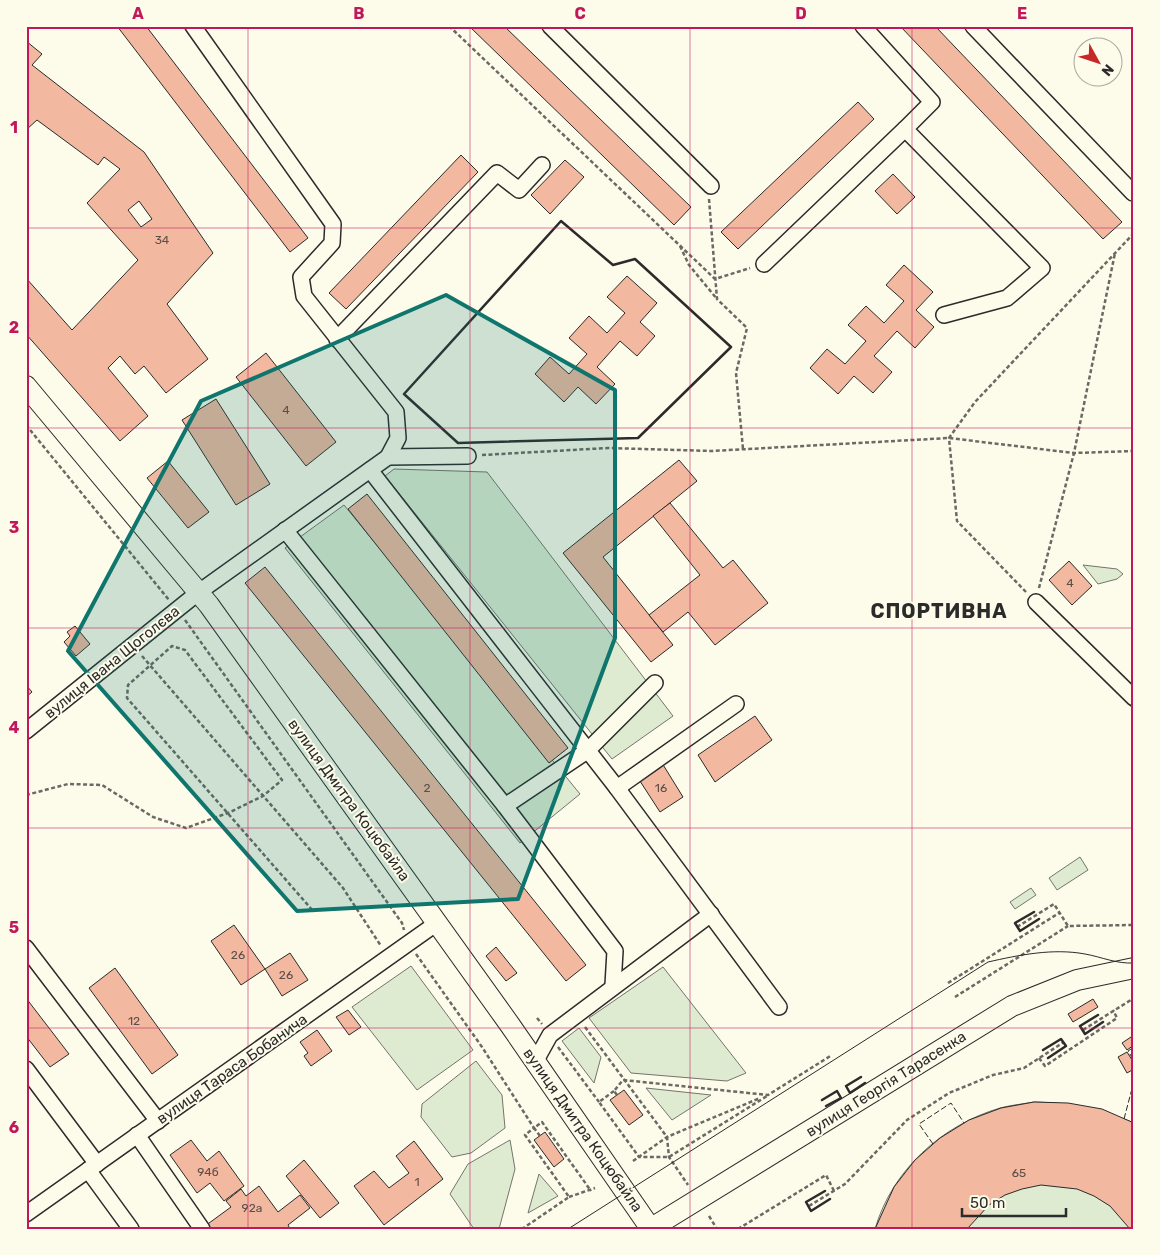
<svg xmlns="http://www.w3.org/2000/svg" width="1160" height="1255" font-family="Rubik,sans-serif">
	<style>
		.green { fill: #deebd1; stroke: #74746e }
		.building { fill: #f2b8a0; stroke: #2b2b2b; fill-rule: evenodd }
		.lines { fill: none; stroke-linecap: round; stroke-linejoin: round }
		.minor-casing { stroke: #2b2b2b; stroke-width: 18 }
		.major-casing { stroke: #2b2b2b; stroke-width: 22 }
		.path { stroke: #6a6964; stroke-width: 2.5; stroke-dasharray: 4 2.5; stroke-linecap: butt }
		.minor { stroke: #fdfbea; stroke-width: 15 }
		.major { stroke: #fdfbea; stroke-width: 20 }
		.tram { stroke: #2b2b2b; stroke-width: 1 }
		.fence { stroke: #2b2b2b; stroke-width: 1; stroke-dasharray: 6 2.5; stroke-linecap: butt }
		.wall { stroke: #2b2b2b; stroke-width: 2.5 }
		.marked { fill: #0f766e; fill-opacity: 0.2; stroke: #0f766e; stroke-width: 4; stroke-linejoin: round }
		.grid { fill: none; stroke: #c2185b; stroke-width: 1; stroke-opacity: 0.55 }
		.labels { text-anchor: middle; stroke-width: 4; stroke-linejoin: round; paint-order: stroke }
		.number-label { font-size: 12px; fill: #5d4e48 }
		.street-label { font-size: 15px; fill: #2b2b2b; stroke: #fdfbea }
		.district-label { font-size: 20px; font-weight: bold; letter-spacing: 1px; fill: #2b2b2b; stroke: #fdfbea }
		.neatline { fill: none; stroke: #c2185b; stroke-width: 2 }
		.grid-label { font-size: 16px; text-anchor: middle; font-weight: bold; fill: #c2185b }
	</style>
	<rect width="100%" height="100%" fill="#fdfbea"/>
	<g class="green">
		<polygon points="394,469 487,472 673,716 612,759 385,476"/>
		<polygon points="344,505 580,794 520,843 285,548"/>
		<polygon points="1083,565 1117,569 1123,574 1117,579 1098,584"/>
		<polygon points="1080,857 1088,870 1057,890 1049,878"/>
		<polygon points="1031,888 1036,895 1015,909 1010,902"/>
		<polygon points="411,966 473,1050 417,1090 352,1007"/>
		<polygon points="663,967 746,1073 727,1081 631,1073 589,1018"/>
		<polygon points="579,1028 601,1057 594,1083 562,1041"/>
		<polygon points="476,1061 502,1095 505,1128 471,1153 452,1157 421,1117 422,1104"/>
		<polygon points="646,1088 711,1095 672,1120"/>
		<path d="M1034,1102C1073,1103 1098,1108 1134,1123V1229H875C892,1170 942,1125 1000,1108C1011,1105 1023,1104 1034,1102Z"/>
		<polygon points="510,1140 515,1169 499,1229 474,1229 450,1194 468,1164"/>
		<polygon points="539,1174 558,1196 528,1213"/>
	</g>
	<g class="building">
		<polygon points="117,26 146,26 308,238 290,252"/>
		<polygon points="469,26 504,26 691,207 674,225"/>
		<polygon points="900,26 935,26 1122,222 1103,239"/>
		<path d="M26,41L42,54L32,65L144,152L213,253L167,304L208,359L166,393L144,366L135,374L120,356L108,368L148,416L120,441L26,334V278L72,330L138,260L87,203L120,169L104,157L98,165L37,120L26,130ZM139,201L152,219L141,227L128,210Z"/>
		<polygon points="858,102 874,119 738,249 721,232"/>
		<polygon points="461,155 478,172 346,309 329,293"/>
		<polygon points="565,160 584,177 550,214 531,195"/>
		<polygon points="893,174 915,197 897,214 875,191"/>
		<polygon points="904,265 933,292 916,310 934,327 915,348 897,331 874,356 892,372 873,393 854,376 838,394 810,368 827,349 845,364 866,341 848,325 866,306 884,323 904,301 886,285"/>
		<polygon points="627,276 657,303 640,322 655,336 637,356 620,341 597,367 615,384 596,404 578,387 564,402 535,374 550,357 569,374 587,354 569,338 589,316 607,333 625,313 607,297"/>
		<polygon points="266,353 336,442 306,466 236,377"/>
		<polygon points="216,399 270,484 236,505 182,420"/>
		<polygon points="679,460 697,481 603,557 673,645 651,662 563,553"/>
		<polygon points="168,461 209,512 188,528 147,478"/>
		<polygon points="367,494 568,748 549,763 348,509"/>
		<polygon points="670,503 723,568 733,560 768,603 715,645 688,612 663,632 649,615 700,575 653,516"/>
		<polygon points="1069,561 1092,586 1072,605 1049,580"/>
		<polygon points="265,567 586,965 566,981 245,583"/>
		<polygon points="75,626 90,644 76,656 64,642 70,636 67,632"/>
		<polygon points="26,685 32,692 26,697"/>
		<polygon points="755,716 772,740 715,782 698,755"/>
		<polygon points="662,763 683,797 660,812 638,778"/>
		<polygon points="234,925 265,969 241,985 211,941"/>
		<polygon points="496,947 517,973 506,981 486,956"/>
		<polygon points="290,953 308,980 282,996 265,969"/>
		<polygon points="115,968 178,1055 152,1074 89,988"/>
		<polygon points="26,998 69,1054 50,1067 26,1036"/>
		<polygon points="1093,999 1098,1007 1073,1022 1068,1014"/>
		<polygon points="348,1010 361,1027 349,1035 336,1017"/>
		<polygon points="317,1030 332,1051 311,1066 304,1056 308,1053 300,1042"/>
		<polygon points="1131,1037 1134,1045 1127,1050 1122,1043"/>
		<polygon points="1127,1052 1134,1063 1134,1069 1127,1073 1118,1057"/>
		<polygon points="624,1090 643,1115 629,1125 610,1100"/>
		<polygon points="1034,1102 1068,1103 1102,1109 1134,1123 1134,1229 1130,1229 1110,1206 1094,1196 1077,1189 1041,1185 1022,1189 1005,1195 989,1205 967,1229 875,1229 894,1187 915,1160 940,1138 969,1120 1001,1108"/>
		<polygon points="545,1132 564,1159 554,1167 534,1140"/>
		<polygon points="191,1140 207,1161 219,1151 244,1186 224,1201 210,1183 197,1193 170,1155"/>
		<polygon points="414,1141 443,1179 384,1225 354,1186 374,1171 389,1188 409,1173 396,1156"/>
		<polygon points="304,1160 339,1203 320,1218 286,1176"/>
		<polygon points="259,1186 278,1212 300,1195 310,1208 288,1225 290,1229 207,1229 205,1226 231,1207 226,1201 241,1189 246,1196"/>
	</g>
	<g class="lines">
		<defs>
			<g id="minor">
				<polyline points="550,26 711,186"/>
				<polyline points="863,26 932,102 905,129 1042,268 1007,298 944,315"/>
				<polyline points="973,26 1133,193"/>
				<polyline points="764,264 905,129"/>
				<polyline points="337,339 497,173 519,190 542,165"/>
				<polyline points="388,457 468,456"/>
				<polyline points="370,470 617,788 736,704"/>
				<polyline points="285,530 505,806 615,951 613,985"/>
				<polyline points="1036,602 1134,698"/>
				<polyline points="26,731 199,592 388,457 398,438 396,412 304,296 301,277 332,243 333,224 193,26"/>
				<polyline points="617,788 779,1007"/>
				<polyline points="505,806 587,751 655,683"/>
				<polyline points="26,948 158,1121"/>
				<polyline points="535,1062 550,1035 711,914"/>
				<polyline points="26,1069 97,1164"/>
				<polyline points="137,1135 202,1229"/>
				<polyline points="88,1170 131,1229"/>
				<polyline points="26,1214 437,923"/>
			</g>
			<g id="major">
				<polyline points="26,386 209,605 510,1025 651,1229"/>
				<polyline points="650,1229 1012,1006 1077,980 1134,968"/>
			</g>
		</defs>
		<use href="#minor" class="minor-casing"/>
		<use href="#major" class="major-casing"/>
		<g class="path">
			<polyline points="449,26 715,279 750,268"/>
			<polyline points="709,199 717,299 747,328 736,373 743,449"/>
			<polyline points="680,246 689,265 717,299"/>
			<polyline points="26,425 169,600"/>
			<polyline points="482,455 608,448 712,451 949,438 1074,453 1134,451"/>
			<polyline points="1039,588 1074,453 1115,253"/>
			<polyline points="1026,592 957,521 949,438 975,402 1134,233"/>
			<polyline points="185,620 402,923 404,930"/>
			<polyline points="142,656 343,888 381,946"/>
			<polyline points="26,795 68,784 102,785 153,817 186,828 228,813 263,796 282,780 185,650 172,646 128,685 127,698 314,912"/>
			<polyline points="1017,927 1054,904 1068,926 1134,925"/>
			<polyline points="416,954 482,1047 534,1128 525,1135 569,1197 522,1229"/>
			<polyline points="948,983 1059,913"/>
			<polyline points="955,997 1068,926"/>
			<polyline points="537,1018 542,1024"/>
			<polyline points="585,1027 667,1137 669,1157 688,1185"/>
			<polyline points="1083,1030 1134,998"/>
			<polyline points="558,1047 599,1102"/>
			<polyline points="1039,1058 1045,1066 1117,1018 1113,1010"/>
			<polyline points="614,1091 599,1102 639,1157 669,1157 767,1096"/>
			<polyline points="617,1095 614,1091 623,1080 768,1095 832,1055"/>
			<polyline points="540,1136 534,1128 542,1122 591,1191"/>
			<polyline points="633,1161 667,1137 760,1098"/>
			<polyline points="569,1197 595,1188"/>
			<polyline points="809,1206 845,1184 907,1120 949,1093 993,1075 1024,1068 1064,1042"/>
			<polyline points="709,1216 717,1229"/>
			<polyline points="738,1229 826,1175 834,1191"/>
		</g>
		<use href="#minor" class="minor"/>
		<use href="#major" class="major"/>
		<path class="tram" d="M568,1229L988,962C1019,955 1053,948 1085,954C1102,957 1116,964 1134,963"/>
		<g class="fence">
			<polyline points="1133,1059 1128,1051 1134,1047"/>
			<polyline points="1124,1119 1134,1081"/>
			<polyline points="933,1144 919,1124 951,1103 964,1123"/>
		</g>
		<g class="wall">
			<polygon points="561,221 613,265 635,259 731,347 638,438 458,443 404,394"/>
			<polyline points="1034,912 1015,923 1020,931 1039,919"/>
			<polyline points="1098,1015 1080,1026 1085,1034 1103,1022"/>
			<polyline points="1043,1050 1061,1039 1066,1046 1048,1058"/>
			<polyline points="861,1077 846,1086 850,1093 865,1083"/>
			<polyline points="822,1100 837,1091 841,1098 826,1106"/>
			<polyline points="825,1191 806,1202 811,1211 830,1199"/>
		</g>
	</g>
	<path class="marked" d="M446,295L615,390V638L518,899L297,911L68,651L201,401Z"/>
	<path class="grid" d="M248,26V1229M470,26V1229M690,26V1229M912,26V1229M26,228H1134M26,428H1134M26,628H1134M26,828H1134M26,1028H1134"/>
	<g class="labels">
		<g class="number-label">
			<text x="162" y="244">34</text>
			<text x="286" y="414">4</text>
			<text x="1070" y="587">4</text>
			<text x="427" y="792">2</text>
			<text x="661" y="792">16</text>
			<text x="238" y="959">26</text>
			<text x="286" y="979">26</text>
			<text x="134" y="1025">12</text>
			<text x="208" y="1176">94б</text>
			<text x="1019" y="1177">65</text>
			<text x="417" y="1186">1</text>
			<text x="252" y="1212">92а</text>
		</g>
		<g class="street-label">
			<text transform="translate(112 662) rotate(-39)" y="5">вулиця Івана Щоголєва</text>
			<text transform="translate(349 800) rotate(54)" y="5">вулиця Дмитра Коцюбайла</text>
			<text transform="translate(232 1069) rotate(-35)" y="5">вулиця Тараса Бобанича</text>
			<text transform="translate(886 1084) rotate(-32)" y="5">вулиця Георгія Тарасенка</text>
			<text transform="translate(583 1130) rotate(55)" y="5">вулиця Дмитра Коцюбайла</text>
		</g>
		<g class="district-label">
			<text x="939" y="618">СПОРТИВНА</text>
		</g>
	</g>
	<rect width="1160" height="1255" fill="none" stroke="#fdfbea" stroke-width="55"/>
	<g transform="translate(1098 62) rotate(130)"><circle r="24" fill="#fdfbea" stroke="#a9a89e"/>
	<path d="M0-4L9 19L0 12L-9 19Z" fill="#c62828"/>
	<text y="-8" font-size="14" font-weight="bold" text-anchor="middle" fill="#2b2b2b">N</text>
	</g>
	<path d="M962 1208v8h104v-8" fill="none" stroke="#2b2b2b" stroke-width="2.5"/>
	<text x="970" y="1208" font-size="15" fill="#2b2b2b" stroke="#fdfbea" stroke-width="4" paint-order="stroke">50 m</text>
	<rect x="28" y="28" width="1104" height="1200" class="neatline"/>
	<g class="grid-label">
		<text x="138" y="19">A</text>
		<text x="359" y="19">B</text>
		<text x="580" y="19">C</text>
		<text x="801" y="19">D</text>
		<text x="1022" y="19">E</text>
		<text x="14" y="133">1</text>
		<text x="14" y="333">2</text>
		<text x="14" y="533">3</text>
		<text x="14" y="733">4</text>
		<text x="14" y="933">5</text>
		<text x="14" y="1133">6</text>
	</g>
</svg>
